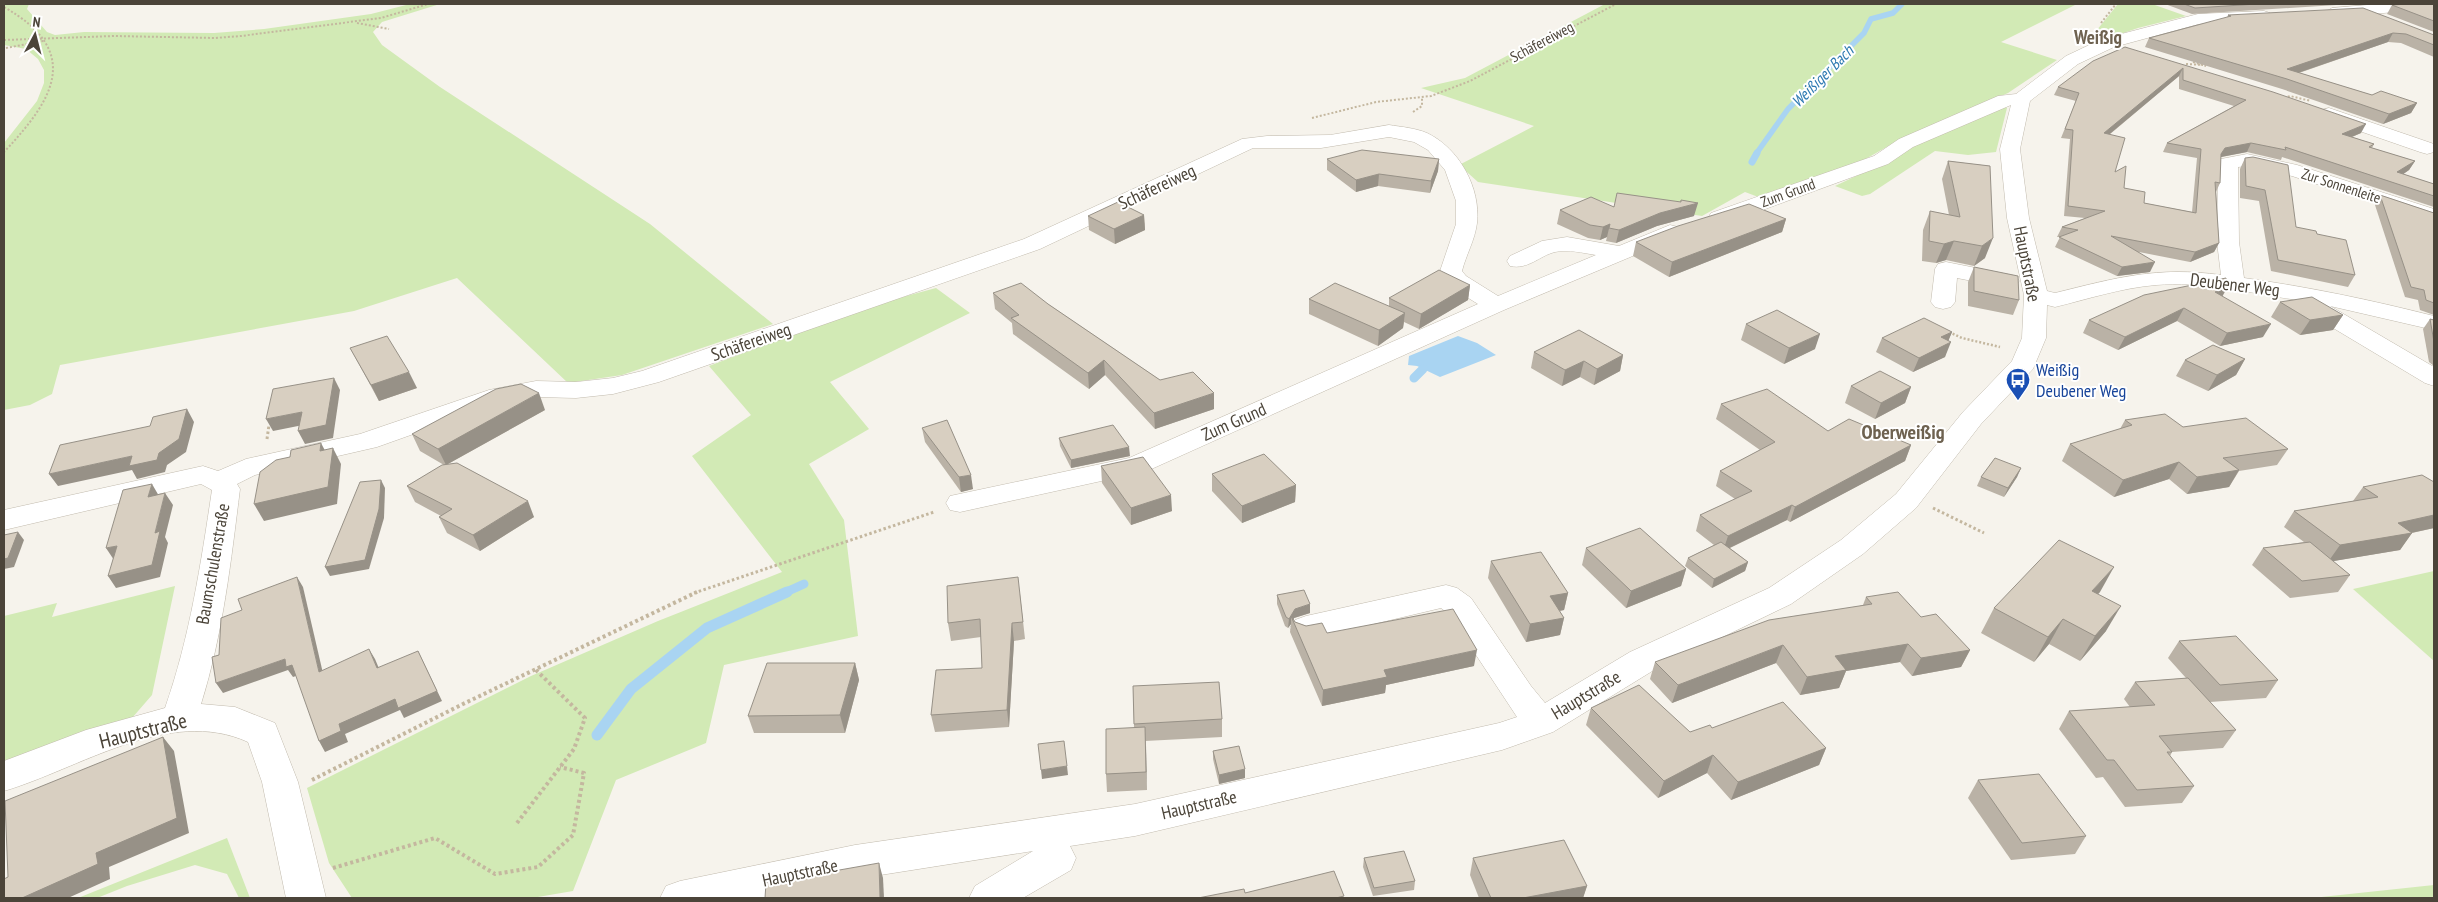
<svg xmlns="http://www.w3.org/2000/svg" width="2438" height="902" font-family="'PT Sans Narrow',sans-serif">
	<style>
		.green { fill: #d2eab5 }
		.water { fill: #a9d4f2 }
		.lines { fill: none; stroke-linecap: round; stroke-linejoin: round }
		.stream-far3 { stroke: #a9d4f2; stroke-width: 5.5 }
		.stream-far2 { stroke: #a9d4f2; stroke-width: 7 }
		.stream-far1 { stroke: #a9d4f2; stroke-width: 9 }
		.stream { stroke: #a9d4f2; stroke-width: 11 }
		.minor-casing { stroke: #c2bbae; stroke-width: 1 }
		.path-far3 { stroke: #c4b79f; stroke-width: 2; stroke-dasharray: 2 2; stroke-linecap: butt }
		.path-far2 { stroke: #c4b79f; stroke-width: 2.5; stroke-dasharray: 2 2; stroke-linecap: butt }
		.path-far1 { stroke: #c4b79f; stroke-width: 3; stroke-dasharray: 2.5 2.5; stroke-linecap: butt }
		.path { stroke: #c4b79f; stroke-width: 4; stroke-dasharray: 3 3; stroke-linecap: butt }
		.minor { fill: #fff; fill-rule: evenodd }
		.wall { fill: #bab2a6; fill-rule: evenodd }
		.shaded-wall { fill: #979187 }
		.building { fill: #d8cfc1; stroke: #979187; fill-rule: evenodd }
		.labels { text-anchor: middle; stroke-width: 4; stroke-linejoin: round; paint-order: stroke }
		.far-street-label { font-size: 15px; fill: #4b4439; stroke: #fff }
		.far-water-label { font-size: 16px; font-style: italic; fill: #2e7ab2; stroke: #fff }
		.street-label { font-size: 18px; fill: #4b4439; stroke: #fff }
		.transit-label { font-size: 18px; fill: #164399; stroke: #fff; text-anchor: start }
		.far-district-label { font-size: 19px; font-weight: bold; fill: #6e6250; stroke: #fff }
		.quarter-label { font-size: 20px; font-weight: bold; fill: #6e6250; stroke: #fff }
		.near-street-label { font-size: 21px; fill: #4b4439; stroke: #fff }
	</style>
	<rect width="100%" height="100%" fill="#f6f3ec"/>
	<g class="green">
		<polygon points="4,4 29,4 27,9 47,32 55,35 84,32 214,33 264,29 371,14 410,4 440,4 382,22 373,32 382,45 440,87 650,224 773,324 622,375 568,383 457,278 354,311 60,365 52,394 30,405 4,410 4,143 37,101 44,83 44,70 38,59 26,49 4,45"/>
		<polygon points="1605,4 2077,4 2001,42 2057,60 2008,93 1899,140 1862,161 1761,198 1745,192 1702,216 1478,182 1459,165 1534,126 1421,88 1465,78"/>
		<polygon points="2118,4 2152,4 2186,16 2138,28 2094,43 2088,41"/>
		<polygon points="2004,106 2007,108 1996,152 1968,155 1935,151 1870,194 1862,196 1835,186 1894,158 1914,144"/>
		<polygon points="936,288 970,313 830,382 869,429 809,464 844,520 858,636 724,665 706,743 616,780 573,891 532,898 352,898 329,863 307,788 531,676 658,621 782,572 692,456 751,415 709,366 858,309"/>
		<polygon points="2434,571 2434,661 2353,589"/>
		<polygon points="175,586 152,695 132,718 4,762 4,616 57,603 52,617"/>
		<polygon points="227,838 250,898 239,898 227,874 195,865 127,886 97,898 78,898"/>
		<polygon points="2434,885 2434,898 2312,898"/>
	</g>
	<polygon class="water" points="1458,336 1477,343 1496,355 1440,377 1417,366 1408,365 1409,356"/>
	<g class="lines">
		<polyline class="stream-far3" points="1756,154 1788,109 1864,33 1871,19 1893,13 1902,4"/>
		<polyline class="stream-far2" points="1752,162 1757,153"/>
		<g class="stream-far1">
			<polyline points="1414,378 1423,369"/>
			<polyline points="784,593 804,584"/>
		</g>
		<polyline class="stream" points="597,735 631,689 707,628 787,592"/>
		<defs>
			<g id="minor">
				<polygon points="2379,4 2433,4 2425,9 2332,18 2324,13 2332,8"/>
				<path d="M2264,11L2270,13L2272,16L2270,19L2199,24L2114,47L2078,64L2030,101L2020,149L2029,218L2047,291L2055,293C2115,278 2158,266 2221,275L2217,242L2218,163L2221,159L2247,154L2297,165L2434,209V222L2292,176L2247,166L2238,167L2239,242L2244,278C2309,287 2371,300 2434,316V330L2330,306L2434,367V386L2425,383L2298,307L2294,302L2296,300C2252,293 2200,281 2156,285C2121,288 2088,299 2055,307L2047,305L2046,338L2033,369L1981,424L1916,508L1863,554L1791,604L1654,670L1553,732L1502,750L1135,836L1070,846L1076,858L1071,870L1023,898H969L975,886L1033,851L855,879L761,898H660L666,886L680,881L855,845L1135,804L1499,723L1517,717L1449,614L1441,608L1306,640L1295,636L1290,628L1295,620L1306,616L1446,585L1457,588L1471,598L1531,686L1545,703L1630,652L1769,588L1841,540L1896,494L1963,412L2012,361L2022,338L2024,295L2007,218L2000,149L2011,105L1913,147L1888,164L1727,223L1719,224L1711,223L1708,218L1711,213L1874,156L1899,139L1998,96L2016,94L2066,56L2102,39L2198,14Z"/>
				<polygon points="2329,108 2434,144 2434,152 2427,154 2420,152 2322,118 2320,114 2322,110"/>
				<path d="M1389,125C1402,127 1415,128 1427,133C1459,148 1481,188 1477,223C1475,240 1466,255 1462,271L1466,276L1498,296L1596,255C1583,253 1568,249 1555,252C1539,256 1528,270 1510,266L1507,261L1510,256L1542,241L1567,237L1619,246L1670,225L1678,227L1681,232L1678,237L1504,310L1147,471L960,512L950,510L946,503L950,496L1129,458L1478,304L1449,286L1440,271L1456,224V201L1445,170L1428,150L1414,142L1389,137L1321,148H1253L1040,249L659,382L613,394L576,398L536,397L495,405L377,447L255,475L237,484L240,489C231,561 223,634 201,704L235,707L275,723L298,782L326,898H286L262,782L248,742C169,706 79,769 4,791V761L86,730L165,708C190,637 201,563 212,490L201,484L4,530V510L203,466L218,471L246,459L360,434L489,390L536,381L576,382L613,378L642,371L1024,239L1242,139L1267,136L1330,135Z"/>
				<polygon points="1946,262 2016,276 2019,281 2016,286 2008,288 1957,278 1955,302 1951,307 1943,309 1935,307 1931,302 1935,269 1938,264"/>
			</g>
		</defs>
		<use href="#minor" class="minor-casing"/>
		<g class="path-far3">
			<path d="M4,7C83,52 54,99 4,152"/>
			<polyline points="357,23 389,29"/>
			<polyline points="2101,23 2116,4"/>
			<polyline points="4,40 114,36 215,38 241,36 381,18 428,4"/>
			<polyline points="6,48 43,41"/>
			<polyline points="2193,62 2206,66"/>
			<polyline points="2186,64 2203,65"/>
			<polyline points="2284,98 2290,96 2311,101"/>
			<polyline points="1413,112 1422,106 1422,98"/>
			<polyline points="1312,118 1376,102 1431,96 1470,81 1616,4"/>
		</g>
		<polyline class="path-far2" points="1949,332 1962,338 2000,347"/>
		<g class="path-far1">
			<polyline points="267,439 269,425"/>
			<polyline points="1933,508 1984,533"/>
			<polyline points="694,593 934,512"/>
		</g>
		<g class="path">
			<polyline points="312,780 463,704 697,592"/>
			<polyline points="517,823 574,749 585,718 535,669"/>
			<polyline points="333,868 435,838 495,874 538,867 573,835 584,773 560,767"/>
		</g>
		<use href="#minor" class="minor"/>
	</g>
	<g class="wall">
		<polygon points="2165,4 2352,4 2192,14"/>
		<polygon points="2434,4 2434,32 2387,14 2392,5"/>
		<polygon points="2228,15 2434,35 2434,57 2401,43 2388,42 2299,73 2372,95 2417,103 2411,113 2383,124 2282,89 2145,47 2149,38 2227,18"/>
		<path d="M2125,47L2361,133L2352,137L2374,144L2372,148L2415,161L2409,170L2403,174L2434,184V207L2282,157L2281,160L2247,152L2221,157L2220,183L2216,192L2219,243L2214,252L2190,262L2139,252L2150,272L2117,276L2055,247L2060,237H2057L2062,227L2085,218L2064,216L2070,139L2061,138L2076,101L2054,95L2058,87ZM2179,76V89L2234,106L2167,143L2163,152L2197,158L2192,212L2144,203L2124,188L2115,172L2109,135Z"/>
		<polygon points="2245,158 2296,227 2317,234 2355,275 2348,287 2271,271 2259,201 2240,198 2240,169"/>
		<polygon points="1327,159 1439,159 1438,171 1430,193 1378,186 1356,192 1327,170"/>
		<polygon points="1948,161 1990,166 1985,258 1974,266 1946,260 1936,263 1922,261 1923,230 1930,211 1949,215 1942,179"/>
		<polygon points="2380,195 2434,213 2434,315 2420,310 2418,300 2405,297 2375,205"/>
		<polygon points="1681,200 1694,216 1657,226 1616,243 1606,241 1607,237 1600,240 1588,238 1557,224 1560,210 1680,202"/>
		<polygon points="1144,215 1145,230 1115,244 1089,230 1088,216"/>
		<polygon points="1786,219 1782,232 1669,277 1633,256 1636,242"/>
		<polygon points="1974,267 2019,300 2013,315 1968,306 1968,282"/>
		<polygon points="1470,285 1468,300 1419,329 1404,322 1403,328 1378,346 1309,314 1309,299 1389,306 1389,298"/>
		<polygon points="993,293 1048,304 1160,380 1214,409 1155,429 1105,375 1089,389 1013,334 1012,323 995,309"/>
		<polygon points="2222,296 2263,337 2220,346 2177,321 2118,350 2083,333 2089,320"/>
		<polygon points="2280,302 2343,315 2333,330 2300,335 2271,317"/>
		<polygon points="2430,319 2434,320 2434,366 2429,362 2423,329"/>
		<polygon points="1746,324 1815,349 1784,364 1741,340"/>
		<polygon points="1952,332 1948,341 1945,357 1913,372 1876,352 1882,338"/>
		<polygon points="350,348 417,388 379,401"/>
		<polygon points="1534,352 1623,355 1620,371 1594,385 1580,377 1562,386 1531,368"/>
		<polygon points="2245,359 2236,375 2208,391 2176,376 2185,360"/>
		<polygon points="1851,386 1911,387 1905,403 1875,419 1845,403"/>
		<polygon points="1721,404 1828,431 1911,445 1905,461 1790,522 1787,520 1730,548 1748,562 1745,571 1712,588 1685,566 1688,558 1714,545 1696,531 1700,515 1735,499 1716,486 1720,471 1760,450 1716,419"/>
		<polygon points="545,410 448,464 534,517 480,551 447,533 439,517 441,516 415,502 407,486 444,465 420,451 412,434"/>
		<polygon points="2125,420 2183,427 2288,449 2277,465 2239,471 2229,487 2187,494 2169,479 2114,497 2062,461 2070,444 2120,429"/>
		<polygon points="922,428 973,489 961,492 925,442"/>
		<polygon points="1059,438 1130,456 1071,468 1060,446"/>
		<polygon points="1101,466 1172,511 1131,525 1102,483"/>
		<polygon points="2021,468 2017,477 2004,497 1977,486 1981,477"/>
		<polygon points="1212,474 1296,485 1295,502 1242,523 1212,491"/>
		<polygon points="2434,482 2434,528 2412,533 2400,550 2333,561 2350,575 2338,592 2290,598 2252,565 2263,548 2304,542 2284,527 2294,511 2353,501 2363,487"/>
		<polygon points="1586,548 1686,569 1681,586 1626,608 1582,565"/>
		<polygon points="1491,561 1568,593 1564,610 1560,611 1564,618 1560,635 1526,642 1488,578"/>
		<polygon points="2100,592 2097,594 2106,631 2080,661 2049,644 2034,662 1981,633 1994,608"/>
		<polygon points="1020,594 1025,639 1014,641 1009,727 935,732 931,715 982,668 981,637 951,641 948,623"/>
		<polygon points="1277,595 1310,613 1294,618 1293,620 1295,622 1327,633 1474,666 1386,685 1385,693 1322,706 1290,632 1291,624 1288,628 1285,626 1277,604"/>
		<polygon points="1866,597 1921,617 1970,650 1961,667 1912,676 1900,662 1846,671 1839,688 1800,695 1776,663 1672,703 1650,679 1655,662 1863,605"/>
		<polygon points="2179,641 2278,680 2266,698 2210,702 2236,730 2223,748 2172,752 2170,756 2194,786 2182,803 2125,807 2103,777 2096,778 2059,729 2069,711 2130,707 2124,699 2135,682 2186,678 2168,658"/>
		<polygon points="855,663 859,680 845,733 754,733 748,716"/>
		<polygon points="1133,686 1222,719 1222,737 1145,741 1147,790 1107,792 1106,774 1134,728"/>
		<polygon points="1591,708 1690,732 1712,728 1826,748 1819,765 1731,800 1707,773 1658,798 1586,725"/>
		<polygon points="1213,751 1245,778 1219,784 1213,759"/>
		<polygon points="1978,780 2086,836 2075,854 2011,860 1968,798"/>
		<polygon points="1364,858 1415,881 1414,890 1373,896 1363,867"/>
		<polygon points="1473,858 1587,886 1583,898 1479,898 1470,875"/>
	</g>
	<g class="shaded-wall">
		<polygon points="2393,33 2388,42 2283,78 2287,69"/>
		<polygon points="2183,68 2179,76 2100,142 2104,133"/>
		<polygon points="2417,103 2411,113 2383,124 2389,114"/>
		<polygon points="2366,124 2361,133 2337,143 2342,134"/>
		<polygon points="2251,143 2247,152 2221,157 2221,154 2225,148"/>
		<polygon points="1439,159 1438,171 1430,193 1431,181"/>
		<polygon points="2415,161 2409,170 2392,182 2397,172"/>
		<polygon points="1379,174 1378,186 1356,192 1356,180"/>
		<polygon points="1698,203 1694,216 1657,226 1616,243 1619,230 1660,213"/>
		<polygon points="1144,215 1145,230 1115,244 1114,229"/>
		<polygon points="1786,219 1782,232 1669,277 1672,262"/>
		<polygon points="1610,224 1607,237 1600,240 1603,227"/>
		<polygon points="1993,238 1985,258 1974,266 1982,246"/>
		<polygon points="1954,241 1946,260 1936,263 1944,244"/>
		<polygon points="2219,243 2214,252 2190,262 2195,252"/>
		<polygon points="2155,262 2150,272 2117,276 2122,267"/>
		<polygon points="1470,285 1468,300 1419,329 1421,314"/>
		<polygon points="2228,286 2221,299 2215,292"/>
		<polygon points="2184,308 2177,321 2118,350 2125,337"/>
		<polygon points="1405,313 1403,328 1378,346 1379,330"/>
		<polygon points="2343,315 2333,330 2300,335 2310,320"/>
		<polygon points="2271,324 2263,337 2220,346 2227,333"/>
		<polygon points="1952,332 1947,344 1951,342 1945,357 1913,372 1919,358 1941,337"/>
		<polygon points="1820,334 1815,349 1784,364 1789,348"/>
		<polygon points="1623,355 1620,371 1594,385 1597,369"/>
		<polygon points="2245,359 2236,375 2208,391 2217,375"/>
		<polygon points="1104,360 1105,375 1089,389 1088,373"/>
		<polygon points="1584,361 1580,377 1562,386 1565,370"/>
		<polygon points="409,372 417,388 379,401 371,385"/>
		<polygon points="334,378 340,390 333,438 305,444 298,431"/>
		<polygon points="1911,387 1905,403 1875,419 1881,403"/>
		<polygon points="539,393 545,410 446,465 438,449"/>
		<polygon points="1214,393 1214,409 1155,429 1154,413"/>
		<polygon points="187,409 194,422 186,452 167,465 165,472 137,479 132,470 58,486 49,474 132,456 159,453"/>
		<polygon points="302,412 308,424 273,431 266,419"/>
		<polygon points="321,443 330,460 320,451"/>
		<polygon points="1911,445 1905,461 1790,522 1795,507"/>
		<polygon points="1129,447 1130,456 1071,468 1071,460"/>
		<polygon points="333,448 341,464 337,504 264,521 254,504"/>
		<polygon points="2179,462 2169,479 2114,497 2123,480"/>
		<polygon points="2021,468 2017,477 2004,497 2008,488"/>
		<polygon points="2239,470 2229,487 2187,494 2197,477"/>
		<polygon points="971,475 973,489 961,492 959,477"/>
		<polygon points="381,480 385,488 384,518 369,569 330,576 325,567"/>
		<polygon points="152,484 159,496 148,497"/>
		<polygon points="1296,485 1295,502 1242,523 1242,506"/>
		<polygon points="165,493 173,505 165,537 168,543 160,577 116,588 108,576 155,533"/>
		<polygon points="1171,495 1172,511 1131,525 1131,508"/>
		<polygon points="528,501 534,517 480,551 473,535"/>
		<polygon points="1792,505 1787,520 1723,551 1728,536"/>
		<polygon points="2434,515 2434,528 2406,534 2412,533 2400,550 2328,562 2340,545 2398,523"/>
		<polygon points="18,532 24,540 14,567 4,569 4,559"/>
		<polygon points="117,546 114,560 106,548"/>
		<polygon points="1748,562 1745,571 1712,588 1714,579"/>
		<polygon points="2114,567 2100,592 2078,616 2092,591"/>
		<polygon points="1686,569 1681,586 1626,608 1631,591"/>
		<polygon points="297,577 303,587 325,682 319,672"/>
		<polygon points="1568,593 1564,610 1546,613 1550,596"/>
		<polygon points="1310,604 1310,613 1294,618 1293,621 1291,616 1291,624 1288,628 1289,619 1295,609"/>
		<polygon points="2121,606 2106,631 2080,661 2095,636"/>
		<polygon points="1564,618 1560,635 1526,642 1530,624"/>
		<polygon points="2063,619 2049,644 2034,662 2048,637"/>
		<polygon points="1012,623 1014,641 1009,727 1007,710"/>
		<polygon points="1908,644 1900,662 1846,671 1839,688 1800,695 1807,677 1835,656"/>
		<polygon points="1783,645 1776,663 1672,703 1678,685"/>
		<polygon points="369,649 375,659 383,678 377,668"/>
		<polygon points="1477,650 1474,666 1386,685 1385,693 1322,706 1323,690 1384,670"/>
		<polygon points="1970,650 1961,667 1912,676 1921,658"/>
		<polygon points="418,651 442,701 404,718 400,710 345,734 348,742 325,752 319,741"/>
		<polygon points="285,659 292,665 299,675 293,677 288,670 223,693 216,683"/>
		<polygon points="855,663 859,680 845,733 840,715"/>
		<polygon points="1145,727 1146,745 1147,790 1146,772"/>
		<polygon points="163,737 174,751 189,833 109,867 110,879 68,898 22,898"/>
		<polygon points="1826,748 1819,765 1731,800 1738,782"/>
		<polygon points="1713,755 1707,773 1658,798 1664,781"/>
		<polygon points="1067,766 1068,775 1042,779 1041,770"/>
		<polygon points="1245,769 1245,778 1219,784 1219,775"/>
		<polygon points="879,863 883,878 884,898 880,898"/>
		<polygon points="1587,886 1583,898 1523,898"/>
	</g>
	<g class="building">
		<polygon points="2184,4 2257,4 2195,8"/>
		<polygon points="2407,4 2434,4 2434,21 2392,5"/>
		<polygon points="2363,8 2434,35 2434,45 2406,34 2393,33 2287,69 2372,95 2381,91 2417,103 2389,114 2287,79 2149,38 2231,16 2228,15"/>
		<path d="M2125,47L2273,92L2366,124L2342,134L2374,144L2369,147L2415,161L2397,172L2434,184V196L2285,147L2286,150L2251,143L2225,148L2221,154L2220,183L2215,182L2219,243L2195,252L2111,236L2155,262L2122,267L2059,237L2078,230L2062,227L2105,211L2068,206L2073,130L2065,129L2079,93L2058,87L2093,61ZM2183,68V80L2246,100L2167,143L2201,149L2196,213L2144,203L2145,192L2124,188L2126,166L2115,172L2125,138L2104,133Z"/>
		<polygon points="1362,150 1439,159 1431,181 1379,174 1356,180 1327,159"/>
		<polygon points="2253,157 2288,165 2296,227 2316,231 2317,234 2346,240 2355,275 2278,260 2265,190 2246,186 2245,158"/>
		<polygon points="1948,161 1990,166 1993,238 1982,246 1954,241 1944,244 1929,241 1930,211 1960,217"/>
		<polygon points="1617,193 1681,202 1681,200 1698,203 1660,213 1619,230 1609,228 1610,224 1603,227 1590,225 1560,210 1591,197 1614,207"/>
		<polygon points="2380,195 2434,213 2434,303 2426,300 2424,290 2411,287"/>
		<polygon points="1118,202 1144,215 1114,229 1088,216"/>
		<polygon points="1749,204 1786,219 1672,262 1636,242 1678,226"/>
		<polygon points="1974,267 2018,276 2019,300 1974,291"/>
		<polygon points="1439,270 1470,285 1421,314 1389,298"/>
		<polygon points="2226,278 2228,286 2215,292 2271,324 2227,333 2184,308 2125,337 2089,320 2144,295"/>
		<polygon points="1021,283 1048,304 1160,380 1193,372 1214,393 1154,413 1104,360 1088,373 1011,318 1019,315 993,293"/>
		<polygon points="1335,283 1405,313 1379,330 1309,299"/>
		<polygon points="2312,297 2343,315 2310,320 2280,302"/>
		<polygon points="1777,310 1820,334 1789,348 1746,324"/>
		<polygon points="1924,318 1952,332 1941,337 1951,342 1919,358 1882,338"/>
		<polygon points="2430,319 2434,320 2434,342"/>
		<polygon points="1579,330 1623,355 1597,369 1584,361 1565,370 1534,352"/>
		<polygon points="387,336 409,372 371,385 350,348"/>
		<polygon points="2213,345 2245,359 2217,375 2185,360"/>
		<polygon points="1880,371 1911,387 1881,403 1851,386"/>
		<polygon points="334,378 326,425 298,431 302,412 266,419 273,389"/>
		<polygon points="521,384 539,393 438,449 412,434 496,389"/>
		<polygon points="1767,389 1828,431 1849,419 1911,445 1795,507 1792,505 1728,536 1700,515 1752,491 1720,471 1775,442 1721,404"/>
		<polygon points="187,409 179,439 159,453 157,460 129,466 132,456 49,474 60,445 150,426 153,417"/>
		<polygon points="2165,414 2183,427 2246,418 2288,449 2223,458 2239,470 2197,477 2179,462 2123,480 2070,444 2132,425 2125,420"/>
		<polygon points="947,420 971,475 959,477 922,428"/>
		<polygon points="1113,425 1129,447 1071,460 1059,438"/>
		<polygon points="321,443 320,451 333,448 328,487 254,504 260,472 276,460 290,457 291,450"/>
		<polygon points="1264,454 1296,485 1242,506 1212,474"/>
		<polygon points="1143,457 1171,495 1131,508 1101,466"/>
		<polygon points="1995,458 2021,468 2008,488 1981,477"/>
		<polygon points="457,463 528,501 473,535 439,517 452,509 407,486 442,465"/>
		<polygon points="2422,475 2434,482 2434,515 2398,523 2412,533 2340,545 2294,511 2378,497 2363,487"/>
		<polygon points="381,480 379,509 365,560 325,567 360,482"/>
		<polygon points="152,484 148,497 165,493 155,533 160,531 152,565 108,576 117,546 106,548 123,490"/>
		<polygon points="1640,528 1686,569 1631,591 1586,548"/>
		<polygon points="18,532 8,558 4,559 4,535"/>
		<polygon points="2059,540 2114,567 2092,591 2121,606 2095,636 2063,619 2048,637 1994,608"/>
		<polygon points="1721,542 1748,562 1714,579 1688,558"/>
		<polygon points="2310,542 2350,575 2302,581 2263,548"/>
		<polygon points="1541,552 1568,593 1550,596 1564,618 1530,624 1491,561"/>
		<polygon points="297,577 319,672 369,649 377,668 418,651 437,691 398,708 395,699 339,724 341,731 319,741 292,665 286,667 285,659 216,683 212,657 219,655 221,618 242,610 238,599"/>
		<polygon points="1018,577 1023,622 1012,623 1007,710 931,715 936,670 982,668 980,619 948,623 947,586"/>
		<polygon points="1304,590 1310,604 1295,609 1289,619 1286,617 1277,595"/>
		<polygon points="1898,592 1921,617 1936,614 1970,650 1921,658 1908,644 1835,656 1846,670 1807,677 1783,645 1678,685 1655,662 1769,620 1872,604 1866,597"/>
		<polygon points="1453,609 1477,650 1384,670 1387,677 1323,690 1291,616 1295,622 1306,626 1322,623 1327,633"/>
		<polygon points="2236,636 2278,680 2220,685 2179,641"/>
		<polygon points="767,663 855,663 840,715 748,716"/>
		<polygon points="2188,678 2236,730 2159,736 2172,752 2167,752 2194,786 2137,790 2114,760 2107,760 2069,711 2155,705 2135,682"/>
		<polygon points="1219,682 1222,719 1134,724 1133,686"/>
		<polygon points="1639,685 1690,732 1710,725 1712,728 1783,702 1826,748 1738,782 1713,755 1664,781 1591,708"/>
		<polygon points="1145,727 1146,772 1106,774 1106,729"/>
		<polygon points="163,737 177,818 96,853 98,864 22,898 4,898 4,879 8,877 5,801"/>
		<polygon points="1064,741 1067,766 1041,770 1038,744"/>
		<polygon points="1239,746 1245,769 1219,775 1213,751"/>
		<polygon points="2039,774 2086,836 2022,843 1978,780"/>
		<polygon points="1564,840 1587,886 1523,898 1491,898 1473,858"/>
		<polygon points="1404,851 1415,881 1374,888 1364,858"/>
		<polygon points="879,863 880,898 765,898 766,883"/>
		<polygon points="1334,871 1344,896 1336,898 1198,898 1244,889 1245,893"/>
	</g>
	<defs>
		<symbol id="bus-pin" viewBox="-11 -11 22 30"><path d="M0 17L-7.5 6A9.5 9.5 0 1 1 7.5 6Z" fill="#1a4fb4" stroke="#fff"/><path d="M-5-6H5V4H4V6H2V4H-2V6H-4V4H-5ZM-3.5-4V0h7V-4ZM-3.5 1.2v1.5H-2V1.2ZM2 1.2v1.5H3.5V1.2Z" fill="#fff"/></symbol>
	</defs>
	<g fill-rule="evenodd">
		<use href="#bus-pin" x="2004" y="366" width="28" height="38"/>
	</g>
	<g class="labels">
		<g class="far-street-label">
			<text transform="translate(1542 42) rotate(-28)" y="5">Schäfereiweg</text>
			<text transform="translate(2341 186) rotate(18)" y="5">Zur Sonnenleite</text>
			<text transform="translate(1788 193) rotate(-20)" y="5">Zum Grund</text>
		</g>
		<g class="far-water-label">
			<text transform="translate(1822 76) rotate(-45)" y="6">Weißiger Bach</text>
		</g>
		<g class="street-label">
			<text transform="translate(1157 187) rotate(-25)" y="6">Schäfereiweg</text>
			<text transform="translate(2027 264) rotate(79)" y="6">Hauptstraße</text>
			<text transform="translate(2235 285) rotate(7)" y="6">Deubener Weg</text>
			<text transform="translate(751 342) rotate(-19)" y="6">Schäfereiweg</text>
			<text transform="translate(1234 422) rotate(-24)" y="6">Zum Grund</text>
			<text transform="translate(213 564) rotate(-80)" y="6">Baumschulenstraße</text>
			<text transform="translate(1586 695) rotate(-31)" y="6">Hauptstraße</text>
			<text transform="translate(1199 805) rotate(-13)" y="6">Hauptstraße</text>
			<text transform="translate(800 873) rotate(-12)" y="6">Hauptstraße</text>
		</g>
		<g class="transit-label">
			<text x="2036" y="376">Weißig<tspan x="2036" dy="21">Deubener Weg</tspan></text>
		</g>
		<g class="far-district-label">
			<text x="2098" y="44">Weißig</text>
		</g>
		<g class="quarter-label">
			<text x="1903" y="439">Oberweißig</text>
		</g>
		<g class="near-street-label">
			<text transform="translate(143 731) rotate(-14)" y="7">Hauptstraße</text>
		</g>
	</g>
	<rect width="2438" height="902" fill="none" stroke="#4b4439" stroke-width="10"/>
	<g transform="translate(35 35) rotate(7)" stroke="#ffffff" stroke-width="4" paint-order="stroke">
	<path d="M0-4L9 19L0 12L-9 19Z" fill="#4b4439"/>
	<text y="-8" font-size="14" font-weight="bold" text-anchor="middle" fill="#4b4439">N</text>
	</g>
</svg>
